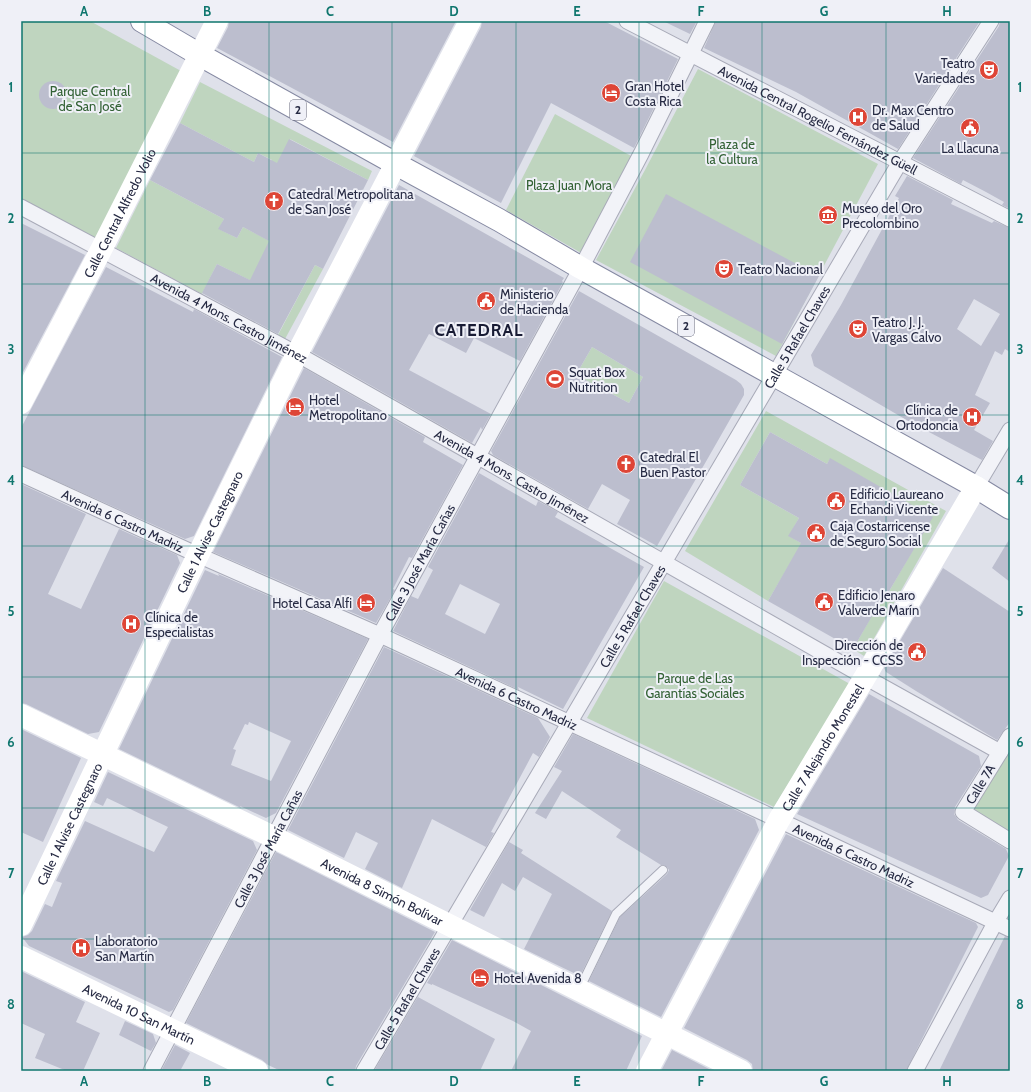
<svg xmlns="http://www.w3.org/2000/svg" width="1031" height="1092" font-family="Cabin,sans-serif">
	<style>
		.green { fill: #bfd5bf; fill-rule: evenodd }
		.building { fill: #bcbece; fill-rule: evenodd }
		.lines { fill: none; stroke-linecap: round; stroke-linejoin: round }
		.lane-casing { stroke: #a8aab8; stroke-width: 10 }
		.street-casing { stroke: #a8aab8; stroke-width: 17 }
		.highway-casing { stroke: #8589a2; stroke-width: 24 }
		.lane { stroke: #f2f3f8; stroke-width: 8 }
		.street { stroke: #f2f3f8; stroke-width: 15 }
		.secondary { stroke: #fff; stroke-width: 22 }
		.highway { stroke: #fff; stroke-width: 22 }
		.grid { fill: none; stroke: #0f766e; stroke-width: 1; stroke-opacity: 0.55 }
		.labels { text-anchor: middle; stroke-width: 4; stroke-linejoin: round; paint-order: stroke }
		.shield { fill: #eff0f7; stroke: #626579; stroke-width: 1 }
		.shield-label { font-size: 12px; font-weight: bold; fill: #262a43 }
		.poi-label { font-size: 13px; fill: #262a43; stroke: #eff0f7; text-anchor: start }
		.park-label { font-size: 13px; fill: #326134; stroke: #eff0f7 }
		.street-label { font-size: 13px; fill: #262a43; stroke: #eff0f7 }
		.district-label { font-size: 17px; font-weight: bold; letter-spacing: 1px; fill: #181b34; stroke: #eff0f7 }
		.neatline { fill: none; stroke: #0f766e; stroke-width: 1.5 }
		.grid-label { font-size: 13px; text-anchor: middle; font-weight: bold; fill: #0f766e }
	</style>
	<rect width="100%" height="100%" fill="#dfe1ea"/>
	<g class="green">
		<polygon points="21,21 90,21 181,71 96,239 21,199"/>
		<polygon points="698,69 878,164 776,356 596,260 645,170"/>
		<polygon points="200,82 372,171 368,180 290,139 304,169 268,169 272,160 258,153 254,162 180,123"/>
		<polygon points="555,114 633,157 583,254 506,210"/>
		<polygon points="150,180 224,219 219,229 237,238 243,227 289,251 270,290 217,264 202,294 116,248"/>
		<polygon points="315,265 323,269 285,339 278,335"/>
		<polygon points="592,347 643,377 629,403 576,375"/>
		<path d="M766,411L946,511L864,656L853,649L879,603L795,555L768,601L685,551ZM770,432L827,464L830,459L932,517L888,593L789,536L799,518L740,485Z"/>
		<polygon points="664,581 850,684 774,807 587,718"/>
		<polygon points="1010,743 1010,833 970,809"/>
	</g>
	<g class="building">
		<polygon points="229,21 456,21 393,142 217,48 228,27"/>
		<polygon points="482,21 604,21 678,59 634,148 551,103 501,203 414,156 481,27"/>
		<polygon points="663,21 697,21 690,34"/>
		<polygon points="716,21 980,21 898,149 796,92 704,48"/>
		<polygon points="1000,21 1010,21 1010,209 1002,205 1004,202 986,192 963,180 961,184 913,158 999,26"/>
		<circle cx="53" cy="95" r="14"/>
		<polygon points="180,123 254,162 258,153 277,163 289,139 368,180 323,269 315,265 278,334 202,293 217,264 250,280 269,241 243,227 237,238 218,229 224,219 150,180"/>
		<path d="M907,176L953,200L951,204L992,223L994,221L1010,228V352L1005,349L1002,355L995,351L975,395L990,403L974,430L993,441L982,460L910,422L814,366L811,355L841,305L899,198L895,196ZM974,299L1000,314L981,346L957,329Z"/>
		<polygon points="399,185 564,278 562,281 563,282 520,361 474,338 466,353 429,334 409,370 491,414 482,430 481,427 472,443 312,352"/>
		<polygon points="666,194 819,276 782,344 630,262"/>
		<polygon points="21,223 85,255 21,376"/>
		<polygon points="106,267 193,312 194,309 282,357 194,536 185,539 21,465 21,428"/>
		<path d="M579,291L736,380L741,384L744,389V395L704,465L657,546L617,524L630,500L602,484L588,509L493,455L491,451ZM592,347L643,377L629,403L576,375Z"/>
		<polygon points="304,368 425,437 423,442 463,465 412,558 409,557 393,589 395,590 376,623 213,552"/>
		<polygon points="770,432 827,464 830,458 933,517 888,593 886,592 853,649 768,601 801,543 788,536 799,518 740,485"/>
		<path d="M479,473L536,506L538,501L558,512L555,517L644,567L563,709L518,687L519,690L393,631L411,596L418,599L433,570L428,567ZM460,584L500,604L485,634L445,614Z"/>
		<polygon points="21,484 86,514 48,594 81,609 119,529 177,555 180,563 99,732 88,734 26,704 21,703"/>
		<polygon points="1010,538 1010,582 992,568"/>
		<polygon points="943,568 1010,612 1010,722 997,740 916,691 886,672 884,668"/>
		<path d="M205,570L219,576L218,574L368,639L276,813L266,818L240,806L241,808L119,749ZM249,722L291,741L271,781L231,765L236,750L233,749L245,724L248,725Z"/>
		<polygon points="384,647 538,718 550,737 539,757 533,753 491,832 494,833 486,847 432,819 402,888 365,869 378,843 356,832 344,858 288,830"/>
		<polygon points="869,694 979,756 981,766 955,807 954,814 958,820 1006,849 1009,856 988,895 981,898 797,814"/>
		<polygon points="21,729 81,758 43,842 21,832"/>
		<polygon points="573,734 755,819 759,830 661,1017 589,981 620,917 667,874 669,870 667,867 664,865 661,865 616,837 621,830 562,791 546,819 535,813 562,771 554,767"/>
		<polygon points="108,772 253,841 257,850 173,1010 169,1012 29,946 22,937 28,935 32,931 45,904 52,907 62,883 56,881 85,821 154,852 168,827 107,798 103,806 94,802"/>
		<polygon points="786,834 976,923 978,927 906,1071 753,1071 752,1064 747,1060 684,1028"/>
		<polygon points="509,842 523,850 521,853 612,911 580,976 524,949 552,894 523,877 515,891 502,883 484,917 470,910"/>
		<polygon points="276,852 435,932 356,1066 355,1071 281,1071 268,1065 262,1060 186,1023"/>
		<polygon points="1005,936 1010,938 1010,1071 939,1071"/>
		<polygon points="452,940 642,1036 626,1071 511,1071 531,1031 513,1021 432,984 432,985 427,983"/>
		<polygon points="21,971 85,1002 76,1022 100,1033 83,1071 67,1071 35,1058 45,1034 21,1023"/>
		<polygon points="419,995 418,997 495,1039 480,1071 374,1071"/>
		<polygon points="125,1021 153,1034 156,1043 151,1051 119,1035"/>
		<polygon points="175,1045 190,1053 180,1071 161,1071"/>
		<polygon points="672,1050 713,1071 661,1071"/>
	</g>
	<g class="lines">
		<defs>
			<polyline id="lane" points="579,990 616,914 663,870"/>
			<g id="street">
				<path id="s1" d="M627,21L1010,219"/>
				<path id="s2" d="M21,207L297,354L477,456L865,677L1000,752"/>
				<path id="s3" d="M21,474L198,555L380,635L779,820L1010,929"/>
				<polyline points="976,487 1010,430"/>
				<polyline points="1010,736 963,812 1010,841"/>
				<path id="s4" d="M151,1071L380,635L581,268L641,154L707,21"/>
				<path id="s5" d="M364,1071L900,162L991,21"/>
				<polyline points="915,1071 995,923 1010,898"/>
			</g>
			<polyline id="highway" points="142,21 200,55 396,164 499,220 581,268 976,487 1010,508"/>
		</defs>
		<use href="#lane" class="lane-casing"/>
		<use href="#street" class="street-casing"/>
		<use href="#highway" class="highway-casing"/>
		<use href="#lane" class="lane"/>
		<use href="#street" class="street"/>
		<g class="secondary">
			<path id="s6" d="M21,403L101,250L217,21"/>
			<path id="s7" d="M21,715L273,837L741,1071"/>
			<path id="s8" d="M21,925L198,555L297,354L470,21"/>
			<path id="s9" d="M21,957L257,1071"/>
			<path id="s10" d="M647,1071L779,820L865,677L976,487"/>
		</g>
		<use href="#highway" class="highway"/>
	</g>
	<path class="grid" d="M145,21V1071M269,21V1071M392,21V1071M516,21V1071M639,21V1071M762,21V1071M886,21V1071M21,153H1010M21,284H1010M21,415H1010M21,546H1010M21,677H1010M21,808H1010M21,939H1010"/>
	<defs>
		<symbol id="theatre-disc" viewBox="-11 -11 22 22"><circle r="9.5" fill="#de4536" stroke="#eff0f7"/><path d="M-5-5.5Q0-4 5-5.5V0Q5 5 0 6Q-5 5-5 0ZM-3.3-2.5H-1v1.5H-3.3ZM1-2.5H3.3v1.5H1ZM-2.8 1Q0 5.5 2.8 1Z" fill="#fff"/></symbol>
		<symbol id="hotel-disc" viewBox="-11 -11 22 22"><circle r="9.5" fill="#de4536" stroke="#eff0f7"/><path d="M-6-4.5h1.5V1H6V5H4.5V3h-9V5H-6ZM-4 0a1.8 1.8 0 1 1 3.6 0ZM.5 0V-2.5h3Q6-2.5 6 0Z" fill="#fff"/></symbol>
		<symbol id="hospital-disc" viewBox="-11 -11 22 22"><circle r="9.5" fill="#de4536" stroke="#eff0f7"/><path d="M-5-5h3v3.5h4V-5h3V5h-3V1.5h-4V5h-3Z" fill="#fff"/></symbol>
		<symbol id="civic-disc" viewBox="-11 -11 22 22"><circle r="9.5" fill="#de4536" stroke="#eff0f7"/><path d="M-.6-6.5H3V-4.5H.6V-3L4-1V1h2V6H-6V1h2V-1L-.6-3ZM-1.2 2.5V6h2.4V2.5Z" fill="#fff"/></symbol>
		<symbol id="church-disc" viewBox="-11 -11 22 22"><circle r="9.5" fill="#de4536" stroke="#eff0f7"/><path d="M-1.2-6h2.4v3.5h3.3v2.4h-3.3V6h-2.4V-.1h-3.3v-2.4h3.3Z" fill="#fff"/></symbol>
		<symbol id="museum-disc" viewBox="-11 -11 22 22"><circle r="9.5" fill="#de4536" stroke="#eff0f7"/><path d="M0-6L6-3V-2H-6V-3ZM-5-1h2V3h-2ZM-1-1h2V3h-2ZM3-1h2V3H3ZM-6 4H6V6H-6Z" fill="#fff"/></symbol>
		<symbol id="stadium-disc" viewBox="-11 -11 22 22"><circle r="9.5" fill="#de4536" stroke="#eff0f7"/><path d="M0-5a6.5 5 0 1 0 0 10a6.5 5 0 1 0 0-10ZM-3.5-1.8h7v3.6h-7Z" fill="#fff"/></symbol>
	</defs>
	<g fill-rule="evenodd">
		<use href="#theatre-disc" x="978" y="59" width="22" height="22"/>
		<use href="#hotel-disc" x="600" y="82" width="22" height="22"/>
		<use href="#hospital-disc" x="847" y="106" width="22" height="22"/>
		<use href="#civic-disc" x="959" y="117" width="22" height="22"/>
		<use href="#church-disc" x="263" y="190" width="22" height="22"/>
		<use href="#museum-disc" x="817" y="204" width="22" height="22"/>
		<use href="#theatre-disc" x="713" y="258" width="22" height="22"/>
		<use href="#civic-disc" x="475" y="290" width="22" height="22"/>
		<use href="#theatre-disc" x="847" y="318" width="22" height="22"/>
		<use href="#stadium-disc" x="544" y="368" width="22" height="22"/>
		<use href="#hotel-disc" x="284" y="396" width="22" height="22"/>
		<use href="#hospital-disc" x="961" y="406" width="22" height="22"/>
		<use href="#church-disc" x="615" y="453" width="22" height="22"/>
		<use href="#civic-disc" x="825" y="490" width="22" height="22"/>
		<use href="#civic-disc" x="805" y="522" width="22" height="22"/>
		<use href="#civic-disc" x="813" y="591" width="22" height="22"/>
		<use href="#hotel-disc" x="355" y="592" width="22" height="22"/>
		<use href="#hospital-disc" x="120" y="613" width="22" height="22"/>
		<use href="#civic-disc" x="906" y="641" width="22" height="22"/>
		<use href="#hospital-disc" x="70" y="937" width="22" height="22"/>
		<use href="#hotel-disc" x="469" y="967" width="22" height="22"/>
	</g>
	<g class="labels">
		<g class="shield">
			<rect x="290" y="100" width="16" height="20" rx="3"/>
			<rect x="678" y="316" width="16" height="20" rx="3"/>
		</g>
		<g class="shield-label">
			<text x="298" y="114">2</text>
			<text x="686" y="330">2</text>
		</g>
		<g class="poi-label">
			<text x="975" y="68" text-anchor="end">Teatro<tspan x="975" dy="15">Variedades</tspan></text>
			<text x="625" y="91">Gran Hotel<tspan x="625" dy="15">Costa Rica</tspan></text>
			<text x="872" y="115">Dr. Max Centro<tspan x="872" dy="15">de Salud</tspan></text>
			<text x="970" y="153" text-anchor="middle">La Llacuna</text>
			<text x="288" y="199">Catedral Metropolitana<tspan x="288" dy="15">de San José</tspan></text>
			<text x="842" y="213">Museo del Oro<tspan x="842" dy="15">Precolombino</tspan></text>
			<text x="738" y="274">Teatro Nacional</text>
			<text x="500" y="299">Ministerio<tspan x="500" dy="15">de Hacienda</tspan></text>
			<text x="872" y="327">Teatro J. J.<tspan x="872" dy="15">Vargas Calvo</tspan></text>
			<text x="569" y="377">Squat Box<tspan x="569" dy="15">Nutrition</tspan></text>
			<text x="309" y="405">Hotel<tspan x="309" dy="15">Metropolitano</tspan></text>
			<text x="958" y="415" text-anchor="end">Clínica de<tspan x="958" dy="15">Ortodoncia</tspan></text>
			<text x="640" y="462">Catedral El<tspan x="640" dy="15">Buen Pastor</tspan></text>
			<text x="850" y="499">Edificio Laureano<tspan x="850" dy="15">Echandi Vicente</tspan></text>
			<text x="830" y="531">Caja Costarricense<tspan x="830" dy="15">de Seguro Social</tspan></text>
			<text x="838" y="600">Edificio Jenaro<tspan x="838" dy="15">Valverde Marín</tspan></text>
			<text x="352" y="608" text-anchor="end">Hotel Casa Alfi</text>
			<text x="145" y="622">Clínica de<tspan x="145" dy="15">Especialistas</tspan></text>
			<text x="903" y="650" text-anchor="end">Dirección de<tspan x="903" dy="15">Inspección - CCSS</tspan></text>
			<text x="95" y="946">Laboratorio<tspan x="95" dy="15">San Martín</tspan></text>
			<text x="494" y="983">Hotel Avenida 8</text>
		</g>
		<g class="park-label">
			<text x="90" y="96">Parque Central<tspan x="90" dy="15">de San José</tspan></text>
			<text x="732" y="149">Plaza de<tspan x="732" dy="15">la Cultura</tspan></text>
			<text x="569" y="190">Plaza Juan Mora</text>
			<text x="695" y="683">Parque de Las<tspan x="695" dy="15">Garantías Sociales</tspan></text>
		</g>
		<g class="street-label">
			<text dy="5" stroke="none"><textPath href="#s1" startOffset="215">Avenida Central Rogelio Fernández Güell</textPath></text>
			<text dy="5" stroke="none"><textPath href="#s6" startOffset="214">Calle Central Alfredo Volio</textPath></text>
			<text dy="5" stroke="none"><textPath href="#s2" startOffset="236">Avenida 4 Mons. Castro Jiménez</textPath></text>
			<text dy="5" stroke="none"><textPath href="#s5" startOffset="852">Calle 5 Rafael Chaves</textPath></text>
			<text dy="5" stroke="none"><textPath href="#s2" startOffset="560">Avenida 4 Mons. Castro Jiménez</textPath></text>
			<text dy="5" stroke="none"><textPath href="#s3" startOffset="112">Avenida 6 Castro Madriz</textPath></text>
			<text dy="5" stroke="none"><textPath href="#s8" startOffset="436">Calle 1 Alvise Castegnaro</textPath></text>
			<text dy="5" stroke="none"><textPath href="#s4" startOffset="575">Calle 3 José María Cañas</textPath></text>
			<text dy="5" stroke="none"><textPath href="#s5" startOffset="528">Calle 5 Rafael Chaves</textPath></text>
			<text dy="5" stroke="none"><textPath href="#s3" startOffset="544">Avenida 6 Castro Madriz</textPath></text>
			<text dy="5" stroke="none"><textPath href="#s10" startOffset="368">Calle 7 Alejandro Monestel</textPath></text>
			<text transform="translate(980 784) rotate(-59)" y="5">Calle 7A</text>
			<text dy="5" stroke="none"><textPath href="#s8" startOffset="112">Calle 1 Alvise Castegnaro</textPath></text>
			<text dy="5" stroke="none"><textPath href="#s4" startOffset="251">Calle 3 José María Cañas</textPath></text>
			<text dy="5" stroke="none"><textPath href="#s3" startOffset="916">Avenida 6 Castro Madriz</textPath></text>
			<text dy="5" stroke="none"><textPath href="#s7" startOffset="402">Avenida 8 Simón Bolívar</textPath></text>
			<text dy="5" stroke="none"><textPath href="#s5" startOffset="84">Calle 5 Rafael Chaves</textPath></text>
			<text dy="5" stroke="none"><textPath href="#s9" startOffset="131">Avenida 10 San Martín</textPath></text>
		</g>
		<g class="district-label">
			<text x="479" y="336">CATEDRAL</text>
		</g>
	</g>
	<rect width="1031" height="1092" fill="none" stroke="#eff0f7" stroke-width="44"/>
	<rect x="22" y="22" width="987" height="1048" class="neatline"/>
	<g class="grid-label">
		<text x="84" y="16">A</text>
		<text x="207" y="16">B</text>
		<text x="330" y="16">C</text>
		<text x="454" y="16">D</text>
		<text x="577" y="16">E</text>
		<text x="701" y="16">F</text>
		<text x="824" y="16">G</text>
		<text x="947" y="16">H</text>
		<text x="11" y="92">1</text>
		<text x="1020" y="92">1</text>
		<text x="11" y="223">2</text>
		<text x="1020" y="223">2</text>
		<text x="11" y="354">3</text>
		<text x="1020" y="354">3</text>
		<text x="11" y="485">4</text>
		<text x="1020" y="485">4</text>
		<text x="11" y="616">5</text>
		<text x="1020" y="616">5</text>
		<text x="11" y="747">6</text>
		<text x="1020" y="747">6</text>
		<text x="11" y="878">7</text>
		<text x="1020" y="878">7</text>
		<text x="11" y="1009">8</text>
		<text x="1020" y="1009">8</text>
		<text x="84" y="1086">A</text>
		<text x="207" y="1086">B</text>
		<text x="330" y="1086">C</text>
		<text x="454" y="1086">D</text>
		<text x="577" y="1086">E</text>
		<text x="701" y="1086">F</text>
		<text x="824" y="1086">G</text>
		<text x="947" y="1086">H</text>
	</g>
</svg>
